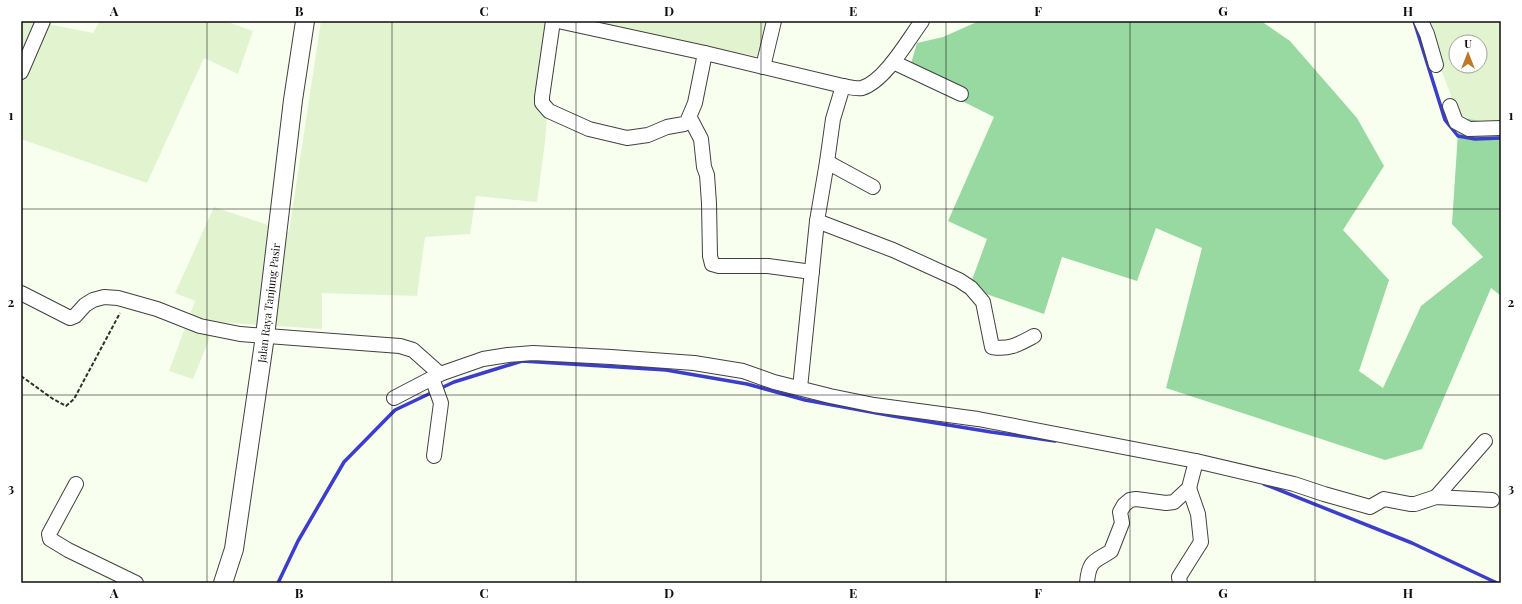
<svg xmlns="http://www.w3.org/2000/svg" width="1522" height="604" font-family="'Playfair Display',serif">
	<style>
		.farmland { fill: #e1f4cf; fill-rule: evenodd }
		.forest { fill: #98d9a2 }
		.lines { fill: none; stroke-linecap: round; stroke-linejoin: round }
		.stream { stroke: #3c3dcb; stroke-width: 3.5 }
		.minor-casing { stroke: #414141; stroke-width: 16 }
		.tertiary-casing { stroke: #414141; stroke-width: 20 }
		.path { stroke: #303030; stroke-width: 2; stroke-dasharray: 4 2; stroke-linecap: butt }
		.minor { stroke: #fff; stroke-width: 14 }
		.tertiary { stroke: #fff; stroke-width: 18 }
		.grid { fill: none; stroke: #0e0e0e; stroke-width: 1; stroke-opacity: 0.55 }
		.labels { text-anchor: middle; stroke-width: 4; stroke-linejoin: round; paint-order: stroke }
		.street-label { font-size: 11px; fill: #0e0e0e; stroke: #fff }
		.neatline { fill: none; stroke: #0e0e0e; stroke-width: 1.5 }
		.grid-label { font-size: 13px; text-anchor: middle; font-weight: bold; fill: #0e0e0e }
	</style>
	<rect width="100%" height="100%" fill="#f8ffee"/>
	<g class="farmland">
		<polygon points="21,21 33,21 93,33 100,21 225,21 253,31 238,74 204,58 147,183 21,139"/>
		<polygon points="321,21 554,21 545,142 537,202 476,196 470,234 425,237 417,296 322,293 322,329 216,322 193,379 169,371 195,301 175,293 214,207 289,232"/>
		<polygon points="573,21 767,21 759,57"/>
		<path d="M1423,21H1501V125L1459,117ZM1456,42H1480V66H1456Z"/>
	</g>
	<polygon class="forest" points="979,21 1261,21 1290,41 1357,118 1384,166 1343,230 1389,280 1359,371 1383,388 1421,306 1483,257 1452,224 1459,117 1501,125 1501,296 1491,288 1422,449 1385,460 1166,388 1202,248 1156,228 1137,281 1062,257 1044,314 969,288 987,239 948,221 994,117 908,74 917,43 943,37"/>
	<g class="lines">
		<g class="stream">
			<polyline points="1414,21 1445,120 1458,136 1475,139 1501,138"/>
			<polyline points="439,389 454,382 522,361 666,370 747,384 805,400 893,416 991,432 1055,441"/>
			<polyline points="1264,484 1412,543 1497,583"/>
			<polyline points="278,583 298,541 344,462 395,410 433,392"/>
		</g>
		<defs>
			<g id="minor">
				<polyline points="553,21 542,97 542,103 549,111 589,129 627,138 648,135 667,127 684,124 687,122 695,103 705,53"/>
				<path d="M558,21L705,53L843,86C849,87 856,89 862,88C885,81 908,40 922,21"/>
				<polyline points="1421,21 1427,34 1436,65"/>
				<polyline points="893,62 961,94"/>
				<polyline points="763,67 774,21"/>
				<polyline points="21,72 43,21"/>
				<polyline points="1450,106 1456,122 1469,129 1501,128"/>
				<polyline points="690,118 701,139 704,167 707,175 709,203 710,256 712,264 719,266 768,266 812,272"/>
				<polyline points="827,162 873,187"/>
				<path d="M817,221L893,250L959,280L971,288L983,302L992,347C1010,350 1019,344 1034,336"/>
				<polyline points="21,293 70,318 75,316 85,305 93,300 104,297 118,298 157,309 200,326 240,334 400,346 413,350 440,374"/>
				<polyline points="432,378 441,403 434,456"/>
				<polyline points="800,388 817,221 827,162 833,119 843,86"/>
				<polyline points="394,398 440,374 483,359 508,355 533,353 611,357 694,363 743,371 774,382 830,396 874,405 978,419 1196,461 1294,484 1324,494 1370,507 1384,499 1410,504 1415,504 1436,497 1492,500"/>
				<polyline points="76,484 49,534 50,539 68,550 136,583"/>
				<polyline points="1436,497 1485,441"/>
				<path d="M1087,583C1089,559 1095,562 1111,551L1122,523L1120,512L1124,505L1130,500L1136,499L1166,503L1174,502L1189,488L1196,461"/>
				<polyline points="1180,583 1179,577 1201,542 1198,514 1189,488"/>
			</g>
			<polyline id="tertiary" points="223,583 234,549 265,336 293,100 305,21"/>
		</defs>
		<use href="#minor" class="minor-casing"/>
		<use href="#tertiary" class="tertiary-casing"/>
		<polyline class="path" points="21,376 53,399 66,406 74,399 120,313"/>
		<use href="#minor" class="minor"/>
		<use href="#tertiary" class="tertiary"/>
	</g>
	<path class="grid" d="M207,21V583M392,21V583M576,21V583M761,21V583M946,21V583M1130,21V583M1315,21V583M21,209H1501M21,395H1501"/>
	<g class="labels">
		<g class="street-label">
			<text transform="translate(269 303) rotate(-83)" y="4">Jalan Raya Tanjung Pasir</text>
		</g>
	</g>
	<rect width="1522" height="604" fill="none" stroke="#ffffff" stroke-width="44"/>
	<g transform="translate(1468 54)"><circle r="19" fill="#ffffff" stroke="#9f9f9f"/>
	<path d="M0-3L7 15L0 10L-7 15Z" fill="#bc7928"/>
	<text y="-6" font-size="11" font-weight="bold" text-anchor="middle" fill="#0e0e0e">U</text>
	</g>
	<rect x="22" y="22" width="1478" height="560" class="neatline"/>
	<g class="grid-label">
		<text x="114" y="16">A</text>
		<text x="299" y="16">B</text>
		<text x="484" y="16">C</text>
		<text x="669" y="16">D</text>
		<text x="853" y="16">E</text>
		<text x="1038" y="16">F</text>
		<text x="1223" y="16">G</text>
		<text x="1408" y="16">H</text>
		<text x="11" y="120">1</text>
		<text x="1511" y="120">1</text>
		<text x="11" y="307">2</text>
		<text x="1511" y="307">2</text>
		<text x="11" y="493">3</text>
		<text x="1511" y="493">3</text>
		<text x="114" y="598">A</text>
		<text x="299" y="598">B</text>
		<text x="484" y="598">C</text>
		<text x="669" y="598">D</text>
		<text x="853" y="598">E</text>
		<text x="1038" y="598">F</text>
		<text x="1223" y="598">G</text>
		<text x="1408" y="598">H</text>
	</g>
</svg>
